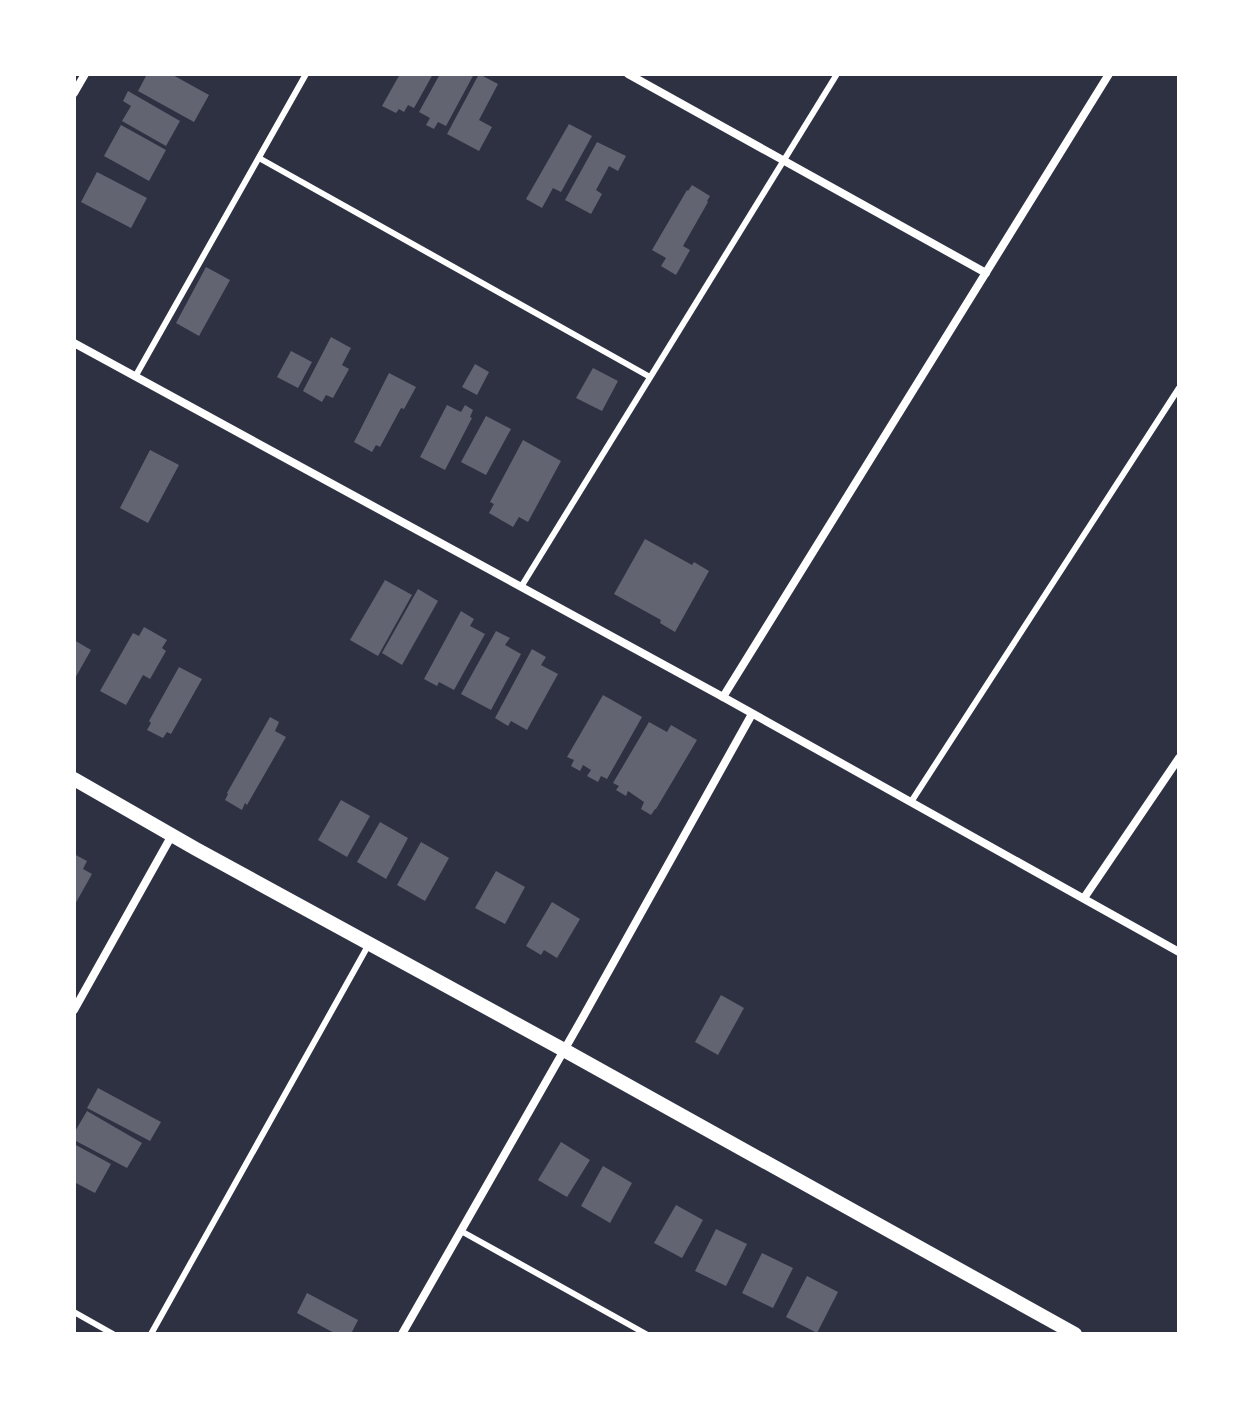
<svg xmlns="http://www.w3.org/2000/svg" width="1253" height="1408" font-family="'Space Grotesk',sans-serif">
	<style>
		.building { fill: #626471 }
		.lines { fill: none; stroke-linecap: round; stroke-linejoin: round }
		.service { stroke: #fff; stroke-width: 6 }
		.minor { stroke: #fff; stroke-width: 8 }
		.tertiary { stroke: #fff; stroke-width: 14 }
	</style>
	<rect width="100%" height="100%" fill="#2d3142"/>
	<g class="building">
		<polygon points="143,74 171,74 209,95 194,122 138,91 146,76"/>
		<polygon points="400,74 433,74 414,108 408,105 404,112 399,109 396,113 382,106"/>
		<polygon points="440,74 474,74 446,126 438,122 434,129 426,125 430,118 419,112"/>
		<polygon points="479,74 498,84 479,120 492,127 479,151 447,134"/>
		<polygon points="128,91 180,121 166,146 122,121 131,106 123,101"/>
		<polygon points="569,124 592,136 561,192 553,188 542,208 526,199"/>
		<polygon points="121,125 166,150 149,181 104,156"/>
		<polygon points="597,142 626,156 618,171 609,166 596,190 602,194 591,214 565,200"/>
		<polygon points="97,172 147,198 131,228 81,202"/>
		<polygon points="692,185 710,196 707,201 708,202 683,246 690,250 676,275 661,266 666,258 652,250 687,190 688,191"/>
		<polygon points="206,267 230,280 199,336 176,323"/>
		<polygon points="331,337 351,348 342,365 349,369 333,398 326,395 322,402 303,391"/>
		<polygon points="291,351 312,362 298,388 277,377"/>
		<polygon points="475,364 489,372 477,395 462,387"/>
		<polygon points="593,368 618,381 602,411 576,398"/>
		<polygon points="389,373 416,387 404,409 401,408 380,447 376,445 372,452 354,442"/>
		<polygon points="447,405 461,412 465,405 473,410 470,417 472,418 445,470 420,457"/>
		<polygon points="486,416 511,429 486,475 461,462"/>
		<polygon points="523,440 561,461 528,522 519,517 513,527 489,513 494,504 490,502"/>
		<polygon points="150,450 179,465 148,523 120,508"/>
		<polygon points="645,539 692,565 694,562 709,571 675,632 660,623 661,620 614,594"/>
		<polygon points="385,580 412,595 378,656 350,640"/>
		<polygon points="418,589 438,601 402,665 382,653"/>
		<polygon points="461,611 474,619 470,626 485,634 454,690 439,682 437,686 424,679"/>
		<polygon points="144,627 167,640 162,648 166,651 150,679 143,675 126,705 100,691 133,633 139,636"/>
		<polygon points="496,631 510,638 505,645 521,654 491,710 461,694"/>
		<polygon points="74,640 91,650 74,680"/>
		<polygon points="532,649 546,657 541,665 558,674 527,730 511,721 508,726 495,718"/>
		<polygon points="179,667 202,679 171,734 167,732 163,738 147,730 151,723 149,721"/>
		<polygon points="603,695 642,717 607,779 601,776 598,782 587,776 591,770 583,765 580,771 571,766 574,760 567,757"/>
		<polygon points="270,717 279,722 275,731 286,737 247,805 245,803 242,810 225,800 228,794 227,793"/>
		<polygon points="649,722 667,732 671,725 697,740 656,809 655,809 651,815 641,809 644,802 628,791 626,796 616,790 619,786 613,783"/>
		<polygon points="341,800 370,816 347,857 318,840"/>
		<polygon points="380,822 408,838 386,879 357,862"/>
		<polygon points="421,842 449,858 425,901 397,885"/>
		<polygon points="74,854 87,861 83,869 92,874 74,906"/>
		<polygon points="496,871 525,887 505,924 475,908"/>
		<polygon points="552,902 580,919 557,958 544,950 541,955 526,946"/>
		<polygon points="721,995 744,1008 718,1055 695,1042"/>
		<polygon points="98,1088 161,1122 150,1141 87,1108"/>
		<polygon points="87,1111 142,1143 127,1168 74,1140 74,1133"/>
		<polygon points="561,1142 590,1160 567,1197 538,1180"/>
		<polygon points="74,1144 111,1164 95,1193 74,1182"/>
		<polygon points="603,1166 632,1183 610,1223 581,1206"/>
		<polygon points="676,1205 703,1220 682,1258 654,1243"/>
		<polygon points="716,1229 747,1244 726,1286 695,1271"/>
		<polygon points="762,1253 793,1268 773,1308 742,1293"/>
		<polygon points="807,1276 838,1292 817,1333 786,1317"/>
		<polygon points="307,1293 358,1320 351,1334 336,1334 297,1313"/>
	</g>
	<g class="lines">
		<g class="service">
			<polyline points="259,158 650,377"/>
			<polyline points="135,377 306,74"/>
			<polyline points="521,587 837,74"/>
			<polyline points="911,802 1179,388"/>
			<polyline points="461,1231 646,1334"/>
			<polyline points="74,1312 113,1334"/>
			<polyline points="151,1334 369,944"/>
		</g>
		<g class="minor">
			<polyline points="628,74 986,273"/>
			<polyline points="74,93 85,74"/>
			<polyline points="74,343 723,697 1179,952"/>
			<polyline points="723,697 1109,74"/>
			<polyline points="1084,898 1179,758"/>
			<polyline points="74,1010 172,835"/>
			<polyline points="402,1334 583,1017 752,714"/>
		</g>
		<polyline class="tertiary" points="74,779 196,849 564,1050 1075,1334"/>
	</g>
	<rect width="1253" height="1408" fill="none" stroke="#ffffff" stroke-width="152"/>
</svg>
